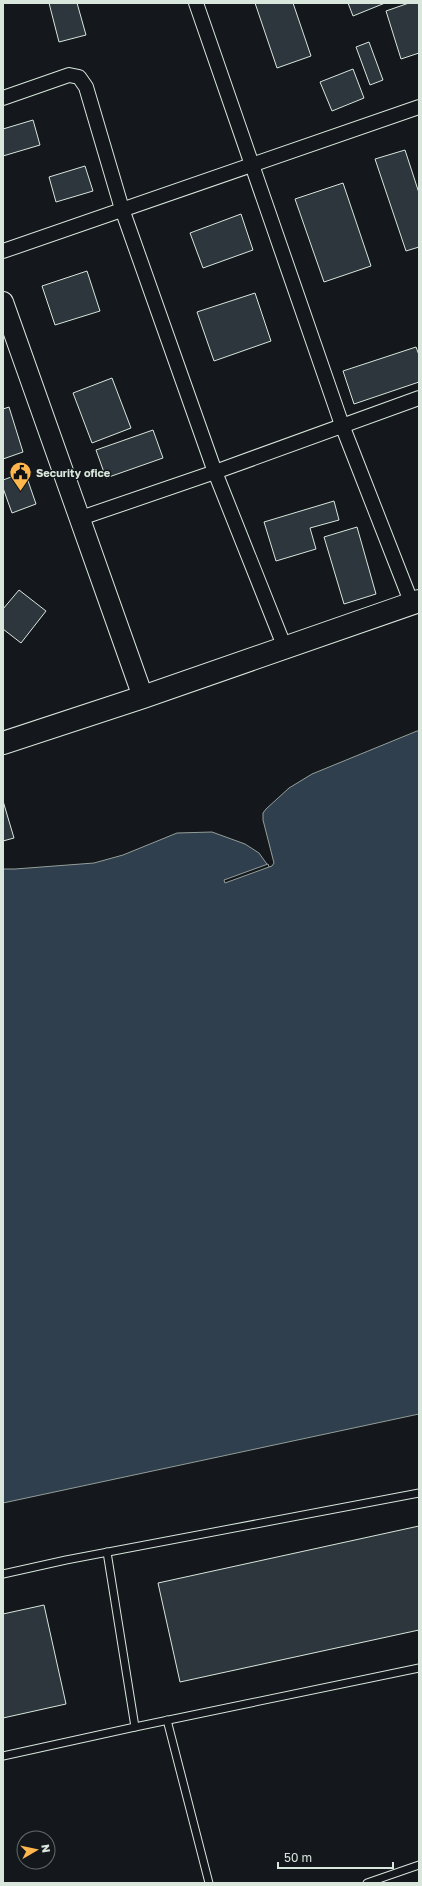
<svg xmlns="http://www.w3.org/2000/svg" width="422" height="1886" font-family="'Golos Text',sans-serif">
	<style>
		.water { fill: #2f3f4d; stroke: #939e99 }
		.pier { fill: #14181c; stroke: #939e99 }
		.building { fill: #2c363c; stroke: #d8e6dc }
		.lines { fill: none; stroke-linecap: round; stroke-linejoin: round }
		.lane-casing { stroke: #d8e6dc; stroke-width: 9 }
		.street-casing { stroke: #d8e6dc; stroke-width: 16 }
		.secondary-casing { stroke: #d8e6dc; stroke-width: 22 }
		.primary-casing { stroke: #d8e6dc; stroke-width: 24 }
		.lane { stroke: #14181c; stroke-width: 7 }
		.street { stroke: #14181c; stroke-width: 14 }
		.secondary { stroke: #14181c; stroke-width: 20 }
		.primary { stroke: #14181c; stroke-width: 22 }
		.labels { text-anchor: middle; stroke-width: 3; stroke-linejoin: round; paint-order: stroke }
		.poi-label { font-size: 11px; font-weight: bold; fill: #d8e6dc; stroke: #14181c; text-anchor: start }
	</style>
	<rect width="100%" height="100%" fill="#14181c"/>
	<polygon class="water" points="417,731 419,731 419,1414 3,1503 3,869 15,869 94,863 123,855 177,833 212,832 245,844 259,853 269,867 272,866 274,863 263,820 263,813 266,809 289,788 312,774"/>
	<polygon class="pier" points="268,864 269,867 225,883 224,880"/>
	<g class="building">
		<polygon points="49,3 77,3 86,35 59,42"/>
		<polygon points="255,3 293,3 311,56 277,68"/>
		<polygon points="348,3 385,3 353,16"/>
		<polygon points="409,3 419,3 419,53 401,59 386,11"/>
		<polygon points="369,42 383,80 370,85 356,47"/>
		<polygon points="353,69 364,98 332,111 320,82"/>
		<polygon points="33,120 40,145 3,156 3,129"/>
		<polygon points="405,150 419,193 419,247 406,251 375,159"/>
		<polygon points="85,166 93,191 56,202 49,177"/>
		<polygon points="343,183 371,266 324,282 295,199"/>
		<polygon points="241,214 253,250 203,268 190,233"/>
		<polygon points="87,271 100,311 55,325 42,286"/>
		<polygon points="255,293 271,341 214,361 197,312"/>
		<polygon points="416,347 419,355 419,382 354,404 343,371"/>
		<polygon points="112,378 131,428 92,443 73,393"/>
		<polygon points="9,407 23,452 3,459 3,409"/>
		<polygon points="153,430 163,458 106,478 96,450"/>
		<polygon points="25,472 36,504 12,513 3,488 3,480"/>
		<polygon points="334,501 339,520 310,528 316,549 276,561 264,522"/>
		<polygon points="357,527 376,594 344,604 324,537"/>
		<polygon points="19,590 46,611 21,643 3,629 3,609"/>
		<polygon points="3,801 14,838 3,841"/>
		<polygon points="419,1526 419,1630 180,1682 158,1583"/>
		<polygon points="44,1605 66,1704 3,1718 3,1614"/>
	</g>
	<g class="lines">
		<defs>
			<g id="lane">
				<polyline points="107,1552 135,1727"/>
				<polyline points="3,1574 66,1560 419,1493"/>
				<polyline points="167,1720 209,1883"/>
				<polyline points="3,1756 135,1727 419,1668"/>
				<polyline points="367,1883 419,1865"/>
			</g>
			<g id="street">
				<polyline points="196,3 342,425 412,604"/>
				<polyline points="3,98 69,75 79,77 86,87 122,209 215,472 285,648"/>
				<polyline points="3,251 419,107"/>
				<polyline points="78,519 215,472 419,398"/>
			</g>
			<polyline id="secondary" points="3,302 143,697"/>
			<polyline id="primary" points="3,743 143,697 419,601"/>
		</defs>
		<use href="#lane" class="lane-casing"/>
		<use href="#street" class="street-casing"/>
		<use href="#secondary" class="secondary-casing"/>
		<use href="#primary" class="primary-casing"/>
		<use href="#lane" class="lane"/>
		<use href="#street" class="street"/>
		<use href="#secondary" class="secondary"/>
		<use href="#primary" class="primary"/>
	</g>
	<defs>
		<symbol id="civic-pin" viewBox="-11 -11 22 30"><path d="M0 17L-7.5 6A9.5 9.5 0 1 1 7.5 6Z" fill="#ffb74d" stroke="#14181c"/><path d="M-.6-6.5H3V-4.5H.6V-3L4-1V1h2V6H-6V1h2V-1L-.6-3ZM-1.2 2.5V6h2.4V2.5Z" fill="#111"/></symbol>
	</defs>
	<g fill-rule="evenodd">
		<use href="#civic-pin" x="8" y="460" width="25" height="34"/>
	</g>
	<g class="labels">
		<g class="poi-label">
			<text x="36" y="477">Security ofice</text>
		</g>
	</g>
	<rect width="422" height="1886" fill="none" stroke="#d8e6dc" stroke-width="8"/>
	<g transform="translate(36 1850) rotate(81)"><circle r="19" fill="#14181c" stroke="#626a69"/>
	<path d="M0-3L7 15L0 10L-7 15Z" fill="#ffb74d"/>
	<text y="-6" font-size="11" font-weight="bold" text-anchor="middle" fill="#d8e6dc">N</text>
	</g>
	<path d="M278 1862v6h115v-6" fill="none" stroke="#d8e6dc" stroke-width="2"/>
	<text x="284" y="1862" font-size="12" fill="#d8e6dc" stroke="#14181c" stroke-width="3" paint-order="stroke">50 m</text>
</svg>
